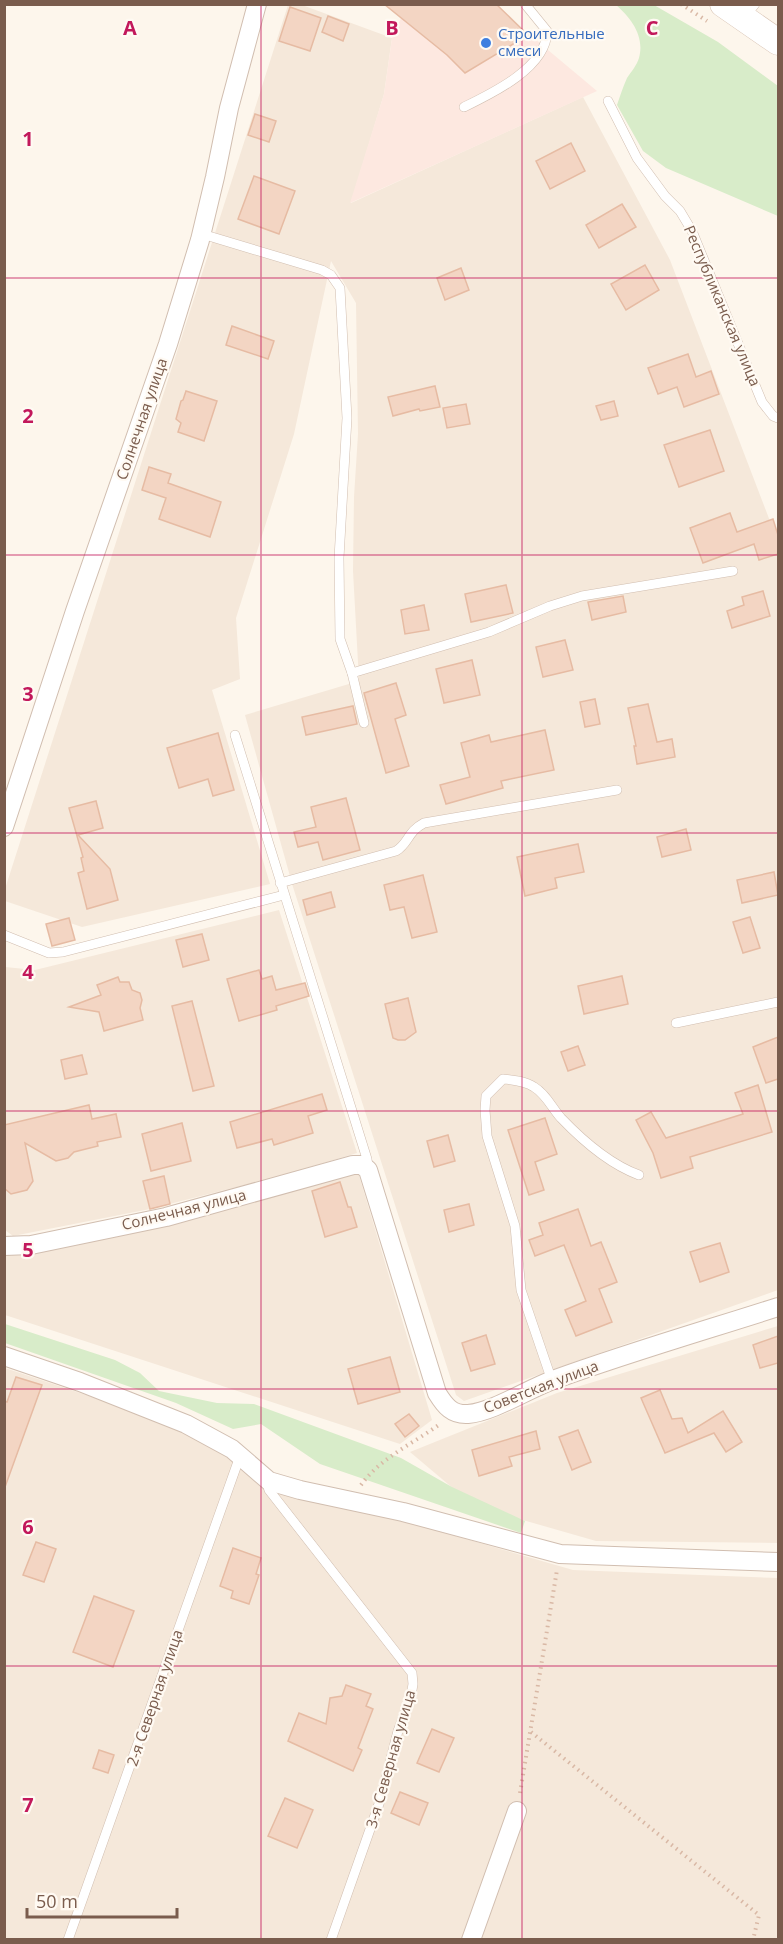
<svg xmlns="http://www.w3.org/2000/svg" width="783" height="1944" font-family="'Open Sans',sans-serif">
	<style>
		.residential { fill: #f5e8da }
		.commercial { fill: #fde8e0 }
		.green { fill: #d8ecc9 }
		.building { fill: #f3d5c3; stroke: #e6bba3; stroke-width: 1.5 }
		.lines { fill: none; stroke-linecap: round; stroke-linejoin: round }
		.lane-casing { stroke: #d1beb0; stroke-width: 10 }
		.street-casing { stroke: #d1beb0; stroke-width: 20 }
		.secondary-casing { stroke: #d6c0b0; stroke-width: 27 }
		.path { stroke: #d9b8a5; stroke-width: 4; stroke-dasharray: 1.5 4.5; stroke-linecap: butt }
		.lane { stroke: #fff; stroke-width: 9 }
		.street { stroke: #fff; stroke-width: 18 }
		.secondary { stroke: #fff; stroke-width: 26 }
		.grid { fill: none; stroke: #c2185b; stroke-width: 1.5; stroke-opacity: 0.55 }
		.shop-dot { fill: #3f7fe0; stroke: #fffaf3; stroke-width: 2 }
		.labels { text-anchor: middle; stroke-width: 4.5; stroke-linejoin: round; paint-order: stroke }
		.shop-label { font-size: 15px; fill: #366cbe; stroke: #fffaf3; text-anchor: start }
		.street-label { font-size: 15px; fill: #7a5c4d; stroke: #fffaf3 }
		.grid-label { font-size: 20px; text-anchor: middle; font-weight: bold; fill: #c2185b; stroke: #fffaf3; stroke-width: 4.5; stroke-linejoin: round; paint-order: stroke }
	</style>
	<rect width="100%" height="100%" fill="#fdf6ec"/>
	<g class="residential">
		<polygon points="288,5 302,5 392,38 384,94 351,203 583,97 670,260 778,542 778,1290 464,1401 456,1395 293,887 245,715 359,681 353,571 354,497 358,434 356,303 331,261 294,434 236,618 240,679 212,690 270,884 82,927 5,901 5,889"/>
		<polygon points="279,910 357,1153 284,1175 150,1209 13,1236 5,1230 5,967 35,970"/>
		<polygon points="358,1172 432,1420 400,1444 5,1315 5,1255"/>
		<polygon points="778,1326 778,1543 596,1541 474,1506 410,1452 557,1393"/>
		<polygon points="5,1368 176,1425 229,1454 263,1486 387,1516 573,1570 778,1578 778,1939 5,1940"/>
	</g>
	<polygon class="commercial" points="401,18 447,55 511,19 597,91 350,203 384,94 392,38"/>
	<g class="green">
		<path d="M616,5H654L718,42L778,86V216L666,168L643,151L617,105C620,96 623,87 627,78C631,72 637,65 639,58C645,36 631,18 616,5Z"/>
		<polygon points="5,1324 115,1360 140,1373 159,1391 217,1403 254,1404 401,1458 452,1487 525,1521 521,1533 320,1464 261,1424 233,1429 176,1403 5,1343"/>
	</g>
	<g class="building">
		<polygon points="384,4 496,4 528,35 465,73 447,55"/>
		<polygon points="290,7 321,18 310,51 279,41"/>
		<polygon points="328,16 349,24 343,41 322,32"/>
		<polygon points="255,114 276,121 269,142 248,135"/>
		<polygon points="571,143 585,171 550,189 536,161"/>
		<polygon points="254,176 295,191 279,234 238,219"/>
		<polygon points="622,204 636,227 599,248 586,225"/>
		<polygon points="645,265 659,290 626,310 611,284"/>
		<polygon points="461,268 469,290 445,300 437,278"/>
		<polygon points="232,326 274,341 268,359 226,345"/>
		<polygon points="688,354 696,377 711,371 719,394 684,407 677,387 658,394 648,368"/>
		<polygon points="435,386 440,407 420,411 419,409 393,416 388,397"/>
		<polygon points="186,391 217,401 204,441 178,432 181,423 176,419 181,401 183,400"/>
		<polygon points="614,401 618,416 601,420 596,406"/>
		<polygon points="466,404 470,424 447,428 443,408"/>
		<polygon points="710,430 724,471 679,487 664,445"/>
		<polygon points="149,467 171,474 168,483 221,502 210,537 159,519 166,498 142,490"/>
		<polygon points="730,513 737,532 773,519 778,535 778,554 759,560 754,544 703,563 690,528"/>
		<polygon points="506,585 513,613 471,622 465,594"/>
		<polygon points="763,591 770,616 732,628 727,611 744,605 742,597"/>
		<polygon points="623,596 626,612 592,620 588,602"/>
		<polygon points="424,605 429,630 405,634 401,610"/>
		<polygon points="565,640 573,670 543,677 536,647"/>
		<polygon points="472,660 480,695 444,703 436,669"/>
		<polygon points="396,683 406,715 395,719 409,766 386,773 364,693"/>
		<polygon points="595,699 600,724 585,727 580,702"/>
		<polygon points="648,704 657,742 672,739 675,757 637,764 634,746 636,746 628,708"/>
		<polygon points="353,706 357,724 306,735 302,717"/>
		<polygon points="545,730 554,770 501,781 503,788 446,804 440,785 470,777 461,743 489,735 491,742"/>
		<polygon points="218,733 234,790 213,796 208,779 179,788 167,748"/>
		<polygon points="346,798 360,850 323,860 318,842 298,847 294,832 316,827 311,807"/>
		<polygon points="96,801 103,828 78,835 110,869 118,900 87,909 78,873 84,871 81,858 83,857 69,808"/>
		<polygon points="686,829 691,850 662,857 657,837"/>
		<polygon points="578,844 584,872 555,878 557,888 525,896 517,857"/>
		<polygon points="774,872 778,895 742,903 737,880"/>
		<polygon points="423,875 437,932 412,938 404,907 390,910 384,885"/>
		<polygon points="331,892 335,907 307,915 303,900"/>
		<polygon points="750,917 760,948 743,953 733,922"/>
		<polygon points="69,918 75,940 52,946 46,924"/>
		<polygon points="202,934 209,960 183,967 176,940"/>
		<polygon points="259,970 262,979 272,976 276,990 305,983 309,996 276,1006 277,1010 239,1021 227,979"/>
		<polygon points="622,976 628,1004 584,1014 578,986"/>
		<polygon points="118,977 120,982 129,982 132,990 140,993 142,1000 140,1008 143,1020 104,1031 99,1012 69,1007 101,995 97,985"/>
		<polygon points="408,998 416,1032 405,1040 398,1040 393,1038 385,1004"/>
		<polygon points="192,1001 214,1086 193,1091 172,1006"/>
		<polygon points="778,1037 778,1079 766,1083 753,1047"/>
		<polygon points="578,1046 585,1065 568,1071 561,1052"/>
		<polygon points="82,1055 87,1074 65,1079 61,1060"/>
		<polygon points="758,1085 772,1132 690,1157 693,1168 661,1178 653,1153 636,1120 651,1112 666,1138 743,1114 735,1093"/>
		<polygon points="322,1094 327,1110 308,1116 313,1133 274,1145 272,1139 237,1148 230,1122"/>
		<polygon points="89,1105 92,1119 116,1114 121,1137 97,1142 98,1146 74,1152 68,1158 56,1161 25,1143 33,1181 27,1190 11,1194 4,1188 4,1125"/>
		<polygon points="545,1118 557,1154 535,1162 544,1190 529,1195 508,1130"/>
		<polygon points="182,1123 191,1161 151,1171 142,1134"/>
		<polygon points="448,1135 455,1161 434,1167 427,1141"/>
		<polygon points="164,1176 170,1204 150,1209 143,1181"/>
		<polygon points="340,1182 348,1207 351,1207 357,1227 325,1237 312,1191"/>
		<polygon points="469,1204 474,1225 449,1232 444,1210"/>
		<polygon points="578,1209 591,1246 601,1242 617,1282 599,1289 612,1322 576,1336 565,1310 586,1301 564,1245 535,1256 529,1240 543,1235 539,1223"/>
		<polygon points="720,1243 729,1272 700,1282 690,1252"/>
		<polygon points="486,1335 495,1364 471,1371 462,1343"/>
		<polygon points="778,1336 778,1363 760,1368 753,1345"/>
		<polygon points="390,1357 400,1392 358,1404 348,1369"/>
		<polygon points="16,1377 42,1385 5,1487 4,1401 7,1402"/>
		<polygon points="660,1390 672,1419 682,1418 688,1433 723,1411 742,1442 726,1452 714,1433 665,1453 641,1398"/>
		<polygon points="409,1414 419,1426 405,1437 395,1424"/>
		<polygon points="578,1430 591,1462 572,1470 559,1437"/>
		<polygon points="536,1431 540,1449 509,1457 512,1466 479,1476 472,1450"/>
		<polygon points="36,1542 56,1549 44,1582 23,1575"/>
		<polygon points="233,1548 261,1558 256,1574 259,1575 249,1604 231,1598 233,1591 220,1586"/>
		<polygon points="94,1596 134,1611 113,1667 73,1652"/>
		<polygon points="346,1685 371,1694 366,1706 373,1709 358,1748 362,1750 353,1771 288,1741 299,1713 326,1724 330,1698 342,1696"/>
		<polygon points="432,1729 454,1738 439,1772 417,1763"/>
		<polygon points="99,1750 114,1755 108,1773 93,1768"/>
		<polygon points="400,1792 428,1803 419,1825 391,1813"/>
		<polygon points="285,1798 313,1810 297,1848 268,1836"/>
	</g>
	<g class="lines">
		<defs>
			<g id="lane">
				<polyline points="745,16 755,4"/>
				<polyline points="608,101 637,158 665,196 680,211 692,231 762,402 773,416 778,418"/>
				<path d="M464,107C493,93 547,67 547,31L525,4"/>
				<polyline points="202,234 322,270 331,275 340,288 347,418 339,558 340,639 352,673 364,723"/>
				<polyline points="352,673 489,632 550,606 582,596 733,571"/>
				<polyline points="235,735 367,1159 368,1168"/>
				<path d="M280,883L396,851C409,843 407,832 424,823L617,790"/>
				<polyline points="4,935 49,953 63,952 284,895"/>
				<polyline points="676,1023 778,1002"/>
				<path d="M552,1381L521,1290L515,1226L487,1136L485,1110L486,1096L503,1079C513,1080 525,1081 534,1087C546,1094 552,1108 561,1118C583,1141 609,1164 639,1175"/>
				<polyline points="266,1480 269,1490 412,1673 413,1684 411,1696 398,1731 380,1801 331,1940"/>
				<polyline points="68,1940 240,1456"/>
			</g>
			<g id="street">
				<polyline points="4,827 75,611 168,344 200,240 215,177 229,108 257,4"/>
				<path d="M4,1246L31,1245L166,1217L353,1165H362L368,1170L437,1393C445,1406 452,1415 468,1414C493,1412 528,1389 553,1380C627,1353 703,1331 778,1307"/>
				<polyline points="4,1356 80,1382 186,1424 232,1449 269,1481 300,1490 403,1512 560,1554 778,1562"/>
				<polyline points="471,1940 517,1811"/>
			</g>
			<polyline id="secondary" points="723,4 778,42"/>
		</defs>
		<use href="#lane" class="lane-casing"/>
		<use href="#street" class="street-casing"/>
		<use href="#secondary" class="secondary-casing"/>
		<g class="path">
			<polyline points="681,4 707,21"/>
			<path d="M361,1485C380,1458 414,1443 440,1424"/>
			<polyline points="531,1732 759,1915 753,1940"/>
			<polyline points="520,1793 557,1570"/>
		</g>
		<use href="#lane" class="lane"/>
		<use href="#street" class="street"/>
		<use href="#secondary" class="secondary"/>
	</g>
	<path class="grid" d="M261,4V1940M522,4V1940M4,278H778M4,555H778M4,833H778M4,1111H778M4,1389H778M4,1666H778"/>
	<circle class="shop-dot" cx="486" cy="43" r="6"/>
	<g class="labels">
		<g class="shop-label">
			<text x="498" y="39">Строительные<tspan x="498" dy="17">смеси</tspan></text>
		</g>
		<g class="street-label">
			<text transform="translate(722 306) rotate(67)" y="5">Республиканская улица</text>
			<text transform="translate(142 419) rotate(-71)" y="5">Солнечная улица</text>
			<text transform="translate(184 1210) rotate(-14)" y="5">Солнечная улица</text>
			<text transform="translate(541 1387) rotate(-21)" y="5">Советская улица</text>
			<text transform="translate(155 1698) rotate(-71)" y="5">2-я Северная улица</text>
			<text transform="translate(391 1759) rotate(-74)" y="5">3-я Северная улица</text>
		</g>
	</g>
	<g class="grid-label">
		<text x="130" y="35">A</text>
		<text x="392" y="35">B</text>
		<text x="652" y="35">C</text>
		<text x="28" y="146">1</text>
		<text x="28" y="423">2</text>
		<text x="28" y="701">3</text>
		<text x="28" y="979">4</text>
		<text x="28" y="1257">5</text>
		<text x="28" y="1534">6</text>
		<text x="28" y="1812">7</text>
	</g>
	<rect width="783" height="1944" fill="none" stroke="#7a5c4d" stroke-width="12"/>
	<path d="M27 1908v9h150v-9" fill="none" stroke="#7a5c4d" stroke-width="3"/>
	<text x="36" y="1908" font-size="18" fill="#7a5c4d" stroke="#fffaf3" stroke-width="4.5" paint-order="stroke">50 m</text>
</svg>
